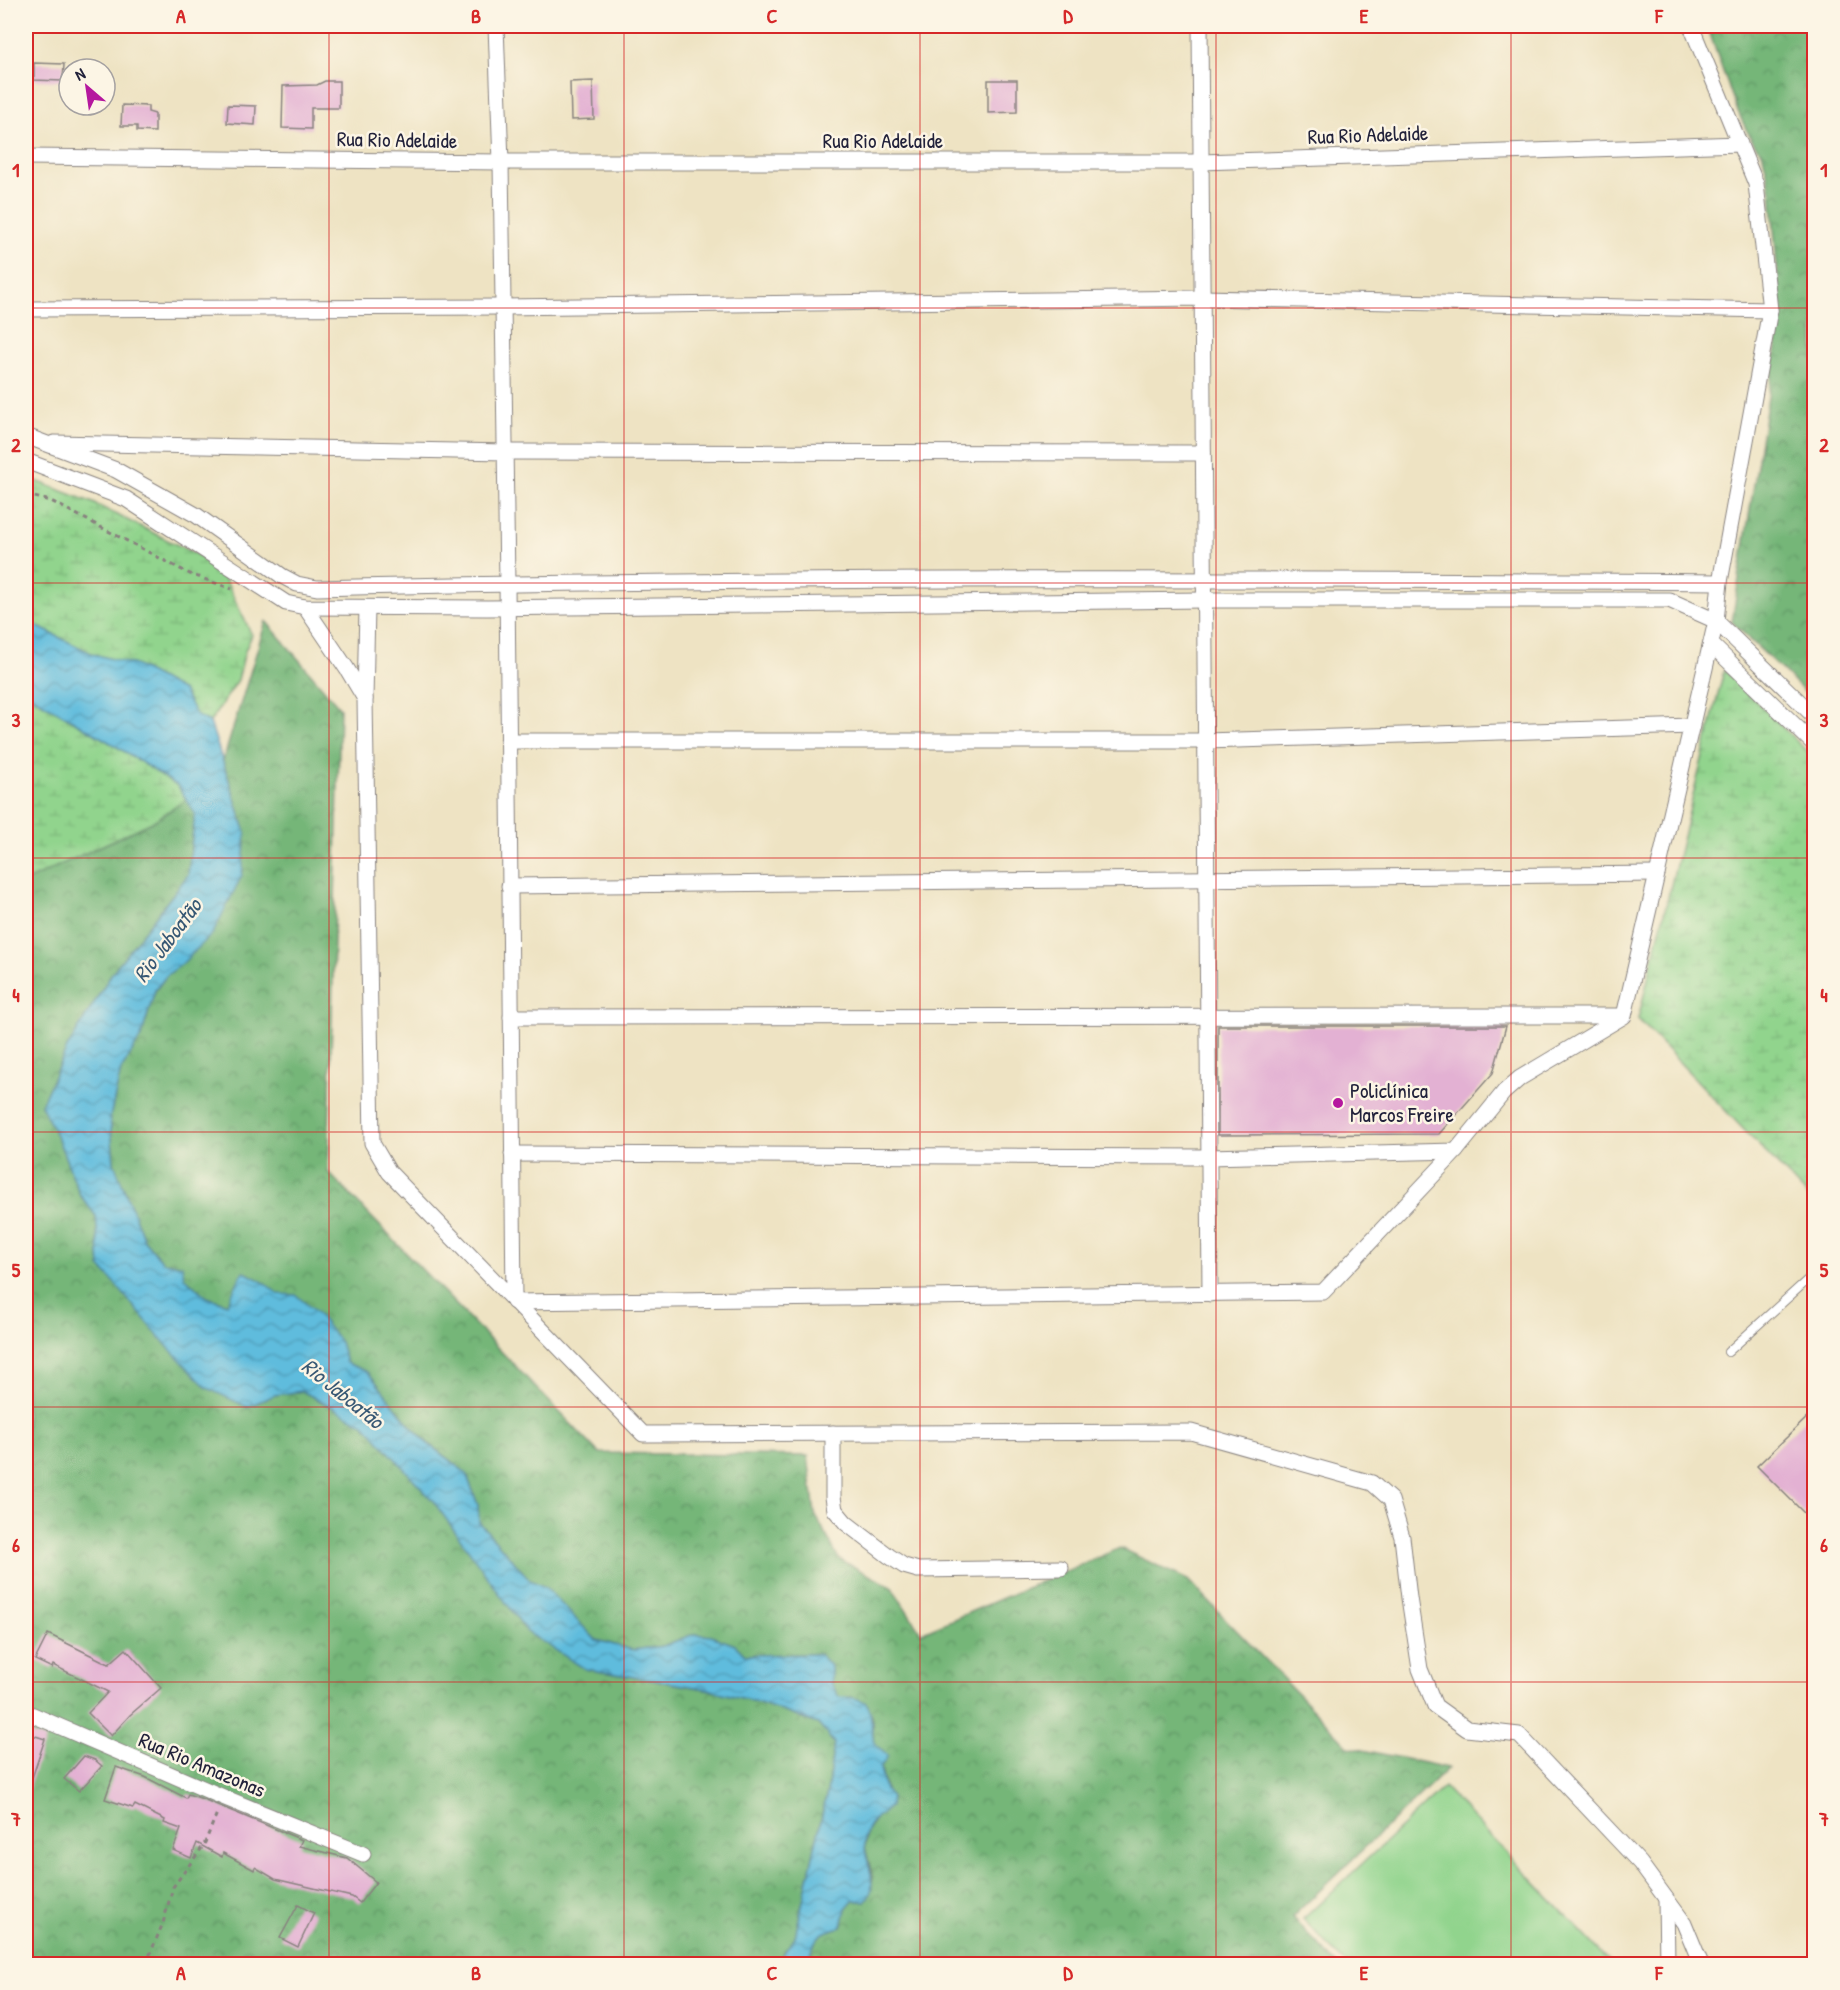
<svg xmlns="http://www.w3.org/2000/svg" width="1840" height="1990" font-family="'Patrick Hand',sans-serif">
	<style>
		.forest { fill: url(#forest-crowns); stroke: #4b6c5a; stroke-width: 1.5 }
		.wetland { fill: url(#wetland-marsh); stroke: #5a7b64; stroke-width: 1.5 }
		.park { fill: #91d48d; stroke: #5a7b64; stroke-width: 1.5 }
		.water { fill: url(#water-waves); stroke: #406f8c; stroke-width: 1.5 }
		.building { fill: #e3b1d3 }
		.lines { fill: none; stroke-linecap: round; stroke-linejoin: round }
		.service-casing { stroke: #88827f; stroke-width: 10 }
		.minor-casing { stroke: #88827f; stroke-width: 17 }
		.path { stroke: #88827f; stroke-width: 3; stroke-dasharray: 4.5 4.5; stroke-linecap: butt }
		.service { stroke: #fff; stroke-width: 8 }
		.minor { stroke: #fff; stroke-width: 15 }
		.grid { fill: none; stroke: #d62828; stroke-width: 1.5; stroke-opacity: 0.55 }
		.poi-dot { fill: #b5179e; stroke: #fcf5e5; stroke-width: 2 }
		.labels { text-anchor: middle; stroke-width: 5; stroke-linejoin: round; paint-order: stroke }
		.street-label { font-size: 21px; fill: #22223b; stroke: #fcf5e5 }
		.poi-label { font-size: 21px; fill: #22223b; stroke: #fcf5e5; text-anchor: start }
		.water-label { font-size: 22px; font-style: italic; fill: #375874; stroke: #fcf5e5 }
		.neatline { fill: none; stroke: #d62828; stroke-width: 2 }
		.grid-label { font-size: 20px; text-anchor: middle; font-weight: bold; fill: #d62828 }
	</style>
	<defs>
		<pattern id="forest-crowns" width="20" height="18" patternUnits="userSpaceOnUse" patternTransform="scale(1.5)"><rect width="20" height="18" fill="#74b678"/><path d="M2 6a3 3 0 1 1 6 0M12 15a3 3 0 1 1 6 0" fill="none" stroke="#5f9464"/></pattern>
		<pattern id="wetland-marsh" width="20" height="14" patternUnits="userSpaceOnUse" patternTransform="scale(1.5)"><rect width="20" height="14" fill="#91d48d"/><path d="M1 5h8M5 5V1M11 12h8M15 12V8" fill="none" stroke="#7db67b"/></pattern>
		<pattern id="water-waves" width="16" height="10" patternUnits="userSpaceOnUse" patternTransform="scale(1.5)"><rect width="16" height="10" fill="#5fbcdd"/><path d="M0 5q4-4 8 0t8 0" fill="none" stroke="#4e98b4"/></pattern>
	</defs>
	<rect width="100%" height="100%" fill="#fcf5e5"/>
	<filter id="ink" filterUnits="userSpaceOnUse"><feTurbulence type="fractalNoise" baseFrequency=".0167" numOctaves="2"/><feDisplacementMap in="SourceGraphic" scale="12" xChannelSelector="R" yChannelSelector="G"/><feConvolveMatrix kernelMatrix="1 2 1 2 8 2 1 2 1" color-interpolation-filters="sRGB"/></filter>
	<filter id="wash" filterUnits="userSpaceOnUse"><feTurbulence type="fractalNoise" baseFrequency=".008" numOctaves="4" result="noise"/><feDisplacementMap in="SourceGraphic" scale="24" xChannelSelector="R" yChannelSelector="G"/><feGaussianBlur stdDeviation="1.35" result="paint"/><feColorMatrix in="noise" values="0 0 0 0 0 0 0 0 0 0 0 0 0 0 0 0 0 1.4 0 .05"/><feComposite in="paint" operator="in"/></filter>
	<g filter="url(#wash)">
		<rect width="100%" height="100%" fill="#eee3c3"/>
		<g class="forest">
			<path d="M1707,26H1814V701L1732,622L1781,316L1771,191L1762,151C1744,143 1716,48 1707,26Z"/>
			<path d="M266,621L340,708L328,1172L599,1453L808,1456L815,1514L839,1559L892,1587L921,1633L1120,1548L1188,1580L1349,1747L1448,1768L1292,1917L1337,1964H809C814,1940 815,1932 842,1927L846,1908L853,1899L865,1902L873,1878L865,1847L867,1830L878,1815L890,1807L872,1732V1714L852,1697L839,1698L831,1683V1667L819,1654L745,1655L734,1645L711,1636L694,1634L663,1646L633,1650L596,1640L545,1587L530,1580L479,1522L478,1505L466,1473L428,1443L409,1424L368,1372L346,1363L340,1342L277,1295L265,1283L227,1304L207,1297L184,1277L182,1265L163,1262L144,1240L114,1163L110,1117L121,1070L141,1037L155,991L167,975L182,964L246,833L223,761Z"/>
			<polygon points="187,799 195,813 188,875 112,973 67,1048 41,1105 58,1139 80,1195 96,1216 100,1266 247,1407 275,1395 302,1391 364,1424 585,1669 707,1689 757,1702 818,1724 834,1743 827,1793 795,1937 776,1964 26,1964 26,881 152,822"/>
		</g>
		<g class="wetland">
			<polygon points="26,477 91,502 218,565 252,635 245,651 238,680 210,722 197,717 183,691 135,665 93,654 26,621"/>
			<polygon points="1724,670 1814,758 1814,1203 1638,1019"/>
			<polygon points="26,693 119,748 178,786 187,799 152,822 26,881"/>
		</g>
		<polygon class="park" points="1444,1787 1612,1964 1346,1964 1303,1919"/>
		<path class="water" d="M26,621L93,654L135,665L183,691L197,716L210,722L246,833L242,875L213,933L182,964L167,975L155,990L141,1037L121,1070L110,1117L114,1163L144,1240L163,1262L182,1265L184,1277L207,1297L227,1304L243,1271L265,1283L278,1294L296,1295L317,1313L340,1342L346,1363L368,1372L409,1424L427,1443L466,1473L478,1505L479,1522L530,1580L545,1587L596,1640L633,1650L663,1646L694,1634L711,1636L735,1645L745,1655L819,1654L831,1667V1683L839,1697C883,1697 865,1716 875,1742C877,1748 883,1752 888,1756L880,1768L885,1790L891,1797L890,1807C882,1813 871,1820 867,1830C857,1854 884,1881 865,1902L853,1900L846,1908L842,1927C815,1932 814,1940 809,1964H776L795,1937L827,1793L834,1743L818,1724L757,1702L707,1689L585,1669L527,1632L434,1502L364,1424L302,1391L275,1395L247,1407L207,1388L168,1347L100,1266L96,1216L80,1195L58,1139L41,1105L67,1048L112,973L188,875L195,814L178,786L119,748L26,693Z"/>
		<g id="blocks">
			<g class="building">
				<polygon points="34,63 64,64 63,81 34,80"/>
				<polygon points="988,80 1017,80 1017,112 988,113"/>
				<polygon points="325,81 339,81 339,108 311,108 311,129 282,128 283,86 317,85"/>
				<polygon points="593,81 594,119 571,120 570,82"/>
				<polygon points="122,105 148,106 148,112 155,114 155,132 137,131 137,126 121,126"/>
				<polygon points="228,105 256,106 255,125 227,123"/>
				<polygon points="1218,1026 1506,1026 1493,1073 1439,1134 1218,1135"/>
				<polygon points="1815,1410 1815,1524 1757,1466"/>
				<polygon points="48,1634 109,1664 126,1649 161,1688 130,1715 111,1736 88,1713 108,1692 53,1665 52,1668 35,1660"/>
				<polygon points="26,1733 45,1739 28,1790 26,1789"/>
				<polygon points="84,1756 95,1760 102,1766 79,1791 64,1779"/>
				<polygon points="116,1767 145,1777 186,1798 188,1794 203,1799 302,1840 299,1846 347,1858 376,1882 360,1903 352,1897 275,1879 255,1867 254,1870 223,1853 222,1857 197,1843 191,1858 173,1850 181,1829 164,1823 165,1820 135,1805 133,1808 105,1799"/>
				<polygon points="298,1905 314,1913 298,1947 280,1938"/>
			</g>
		</g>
	</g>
	<g filter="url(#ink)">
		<use href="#blocks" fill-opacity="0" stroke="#88827f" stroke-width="1.5"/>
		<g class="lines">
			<defs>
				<polyline id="service" points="1728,1352 1814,1274"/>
				<g id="minor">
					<polyline points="496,26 501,162 507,584 514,1302 1323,1292 1456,1151"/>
					<polyline points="1200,26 1210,1294"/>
					<polyline points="26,157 501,162 1201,162 1740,144"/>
					<polyline points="26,309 503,307 1202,298 1770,310"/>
					<path d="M26,436L116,470L196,515L282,576L297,584L317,588C785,577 1253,579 1720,582"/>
					<polyline points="54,443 505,452 1203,453"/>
					<polyline points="26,461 126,499 286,603 305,607 487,608 1204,600 1669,600 1716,621 1814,716"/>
					<polyline points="305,607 347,669 365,699 372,1143 389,1172 643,1434 1191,1432 1372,1483 1391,1500 1402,1537 1409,1598 1420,1669 1435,1706 1467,1729 1519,1735 1640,1863 1684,1923 1701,1964"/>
					<polyline points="1711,644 1814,744"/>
					<polyline points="365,699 367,608"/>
					<polyline points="508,741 1205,741 1692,726"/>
					<polyline points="509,886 1657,874"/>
					<polyline points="511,1017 1621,1016"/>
					<polyline points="512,1154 1208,1157 1456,1151 1504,1092 1520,1078 1624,1016 1716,621 1720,582 1770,310 1756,184 1691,26"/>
					<polyline points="833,1433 833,1497 835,1510 846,1523 889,1556 904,1566 918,1570 1061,1568"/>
					<polyline points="26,1712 223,1797 363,1854"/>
					<polyline points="1666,1899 1667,1964"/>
				</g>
			</defs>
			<use href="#service" class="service-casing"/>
			<use href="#minor" class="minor-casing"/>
			<g class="path">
				<polyline points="26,495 51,501 190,574 232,589"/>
				<polyline points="146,1964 163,1923 173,1887 204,1845 217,1813"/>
			</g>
			<use href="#service" class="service"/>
			<use href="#minor" class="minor"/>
		</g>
	</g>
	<path class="grid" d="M329,26V1964M624,26V1964M920,26V1964M1216,26V1964M1511,26V1964M26,308H1814M26,583H1814M26,858H1814M26,1132H1814M26,1407H1814M26,1682H1814"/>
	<circle class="poi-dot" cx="1338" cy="1103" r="6"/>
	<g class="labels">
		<g class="street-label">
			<text transform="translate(1368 135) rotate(-2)" y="7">Rua Rio Adelaide</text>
			<text transform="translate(397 140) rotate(1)" y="7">Rua Rio Adelaide</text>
			<text x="883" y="148">Rua Rio Adelaide</text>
			<text transform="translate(202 1765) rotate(23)" y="7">Rua Rio Amazonas</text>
		</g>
		<g class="poi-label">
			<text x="1350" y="1098">Policlínica<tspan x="1350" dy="24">Marcos Freire</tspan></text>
		</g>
		<g class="water-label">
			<text transform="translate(167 940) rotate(-53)" y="8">Rio Jaboatão</text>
			<text transform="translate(343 1393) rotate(39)" y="8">Rio Jaboatão</text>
		</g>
	</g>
	<rect width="1840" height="1990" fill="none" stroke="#fcf5e5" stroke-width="66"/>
	<g transform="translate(87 87) rotate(331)"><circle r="28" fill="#fcf5e5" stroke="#a5a1a1" stroke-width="1.5"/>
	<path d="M0-4.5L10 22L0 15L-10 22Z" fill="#b5179e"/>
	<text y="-9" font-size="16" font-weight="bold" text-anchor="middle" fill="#22223b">N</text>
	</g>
	<rect x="33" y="33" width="1774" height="1924" class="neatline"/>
	<g class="grid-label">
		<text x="181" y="23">A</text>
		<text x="476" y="23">B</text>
		<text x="772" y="23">C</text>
		<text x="1068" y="23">D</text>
		<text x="1364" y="23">E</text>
		<text x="1659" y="23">F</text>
		<text x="16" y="177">1</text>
		<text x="1824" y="177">1</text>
		<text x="16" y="452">2</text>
		<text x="1824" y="452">2</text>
		<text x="16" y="727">3</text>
		<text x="1824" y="727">3</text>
		<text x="16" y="1002">4</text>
		<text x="1824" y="1002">4</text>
		<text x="16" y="1277">5</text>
		<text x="1824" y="1277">5</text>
		<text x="16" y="1552">6</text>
		<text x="1824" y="1552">6</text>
		<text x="16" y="1826">7</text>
		<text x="1824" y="1826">7</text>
		<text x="181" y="1980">A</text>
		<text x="476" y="1980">B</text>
		<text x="772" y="1980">C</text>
		<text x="1068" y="1980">D</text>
		<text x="1364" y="1980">E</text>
		<text x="1659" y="1980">F</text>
	</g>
</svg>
